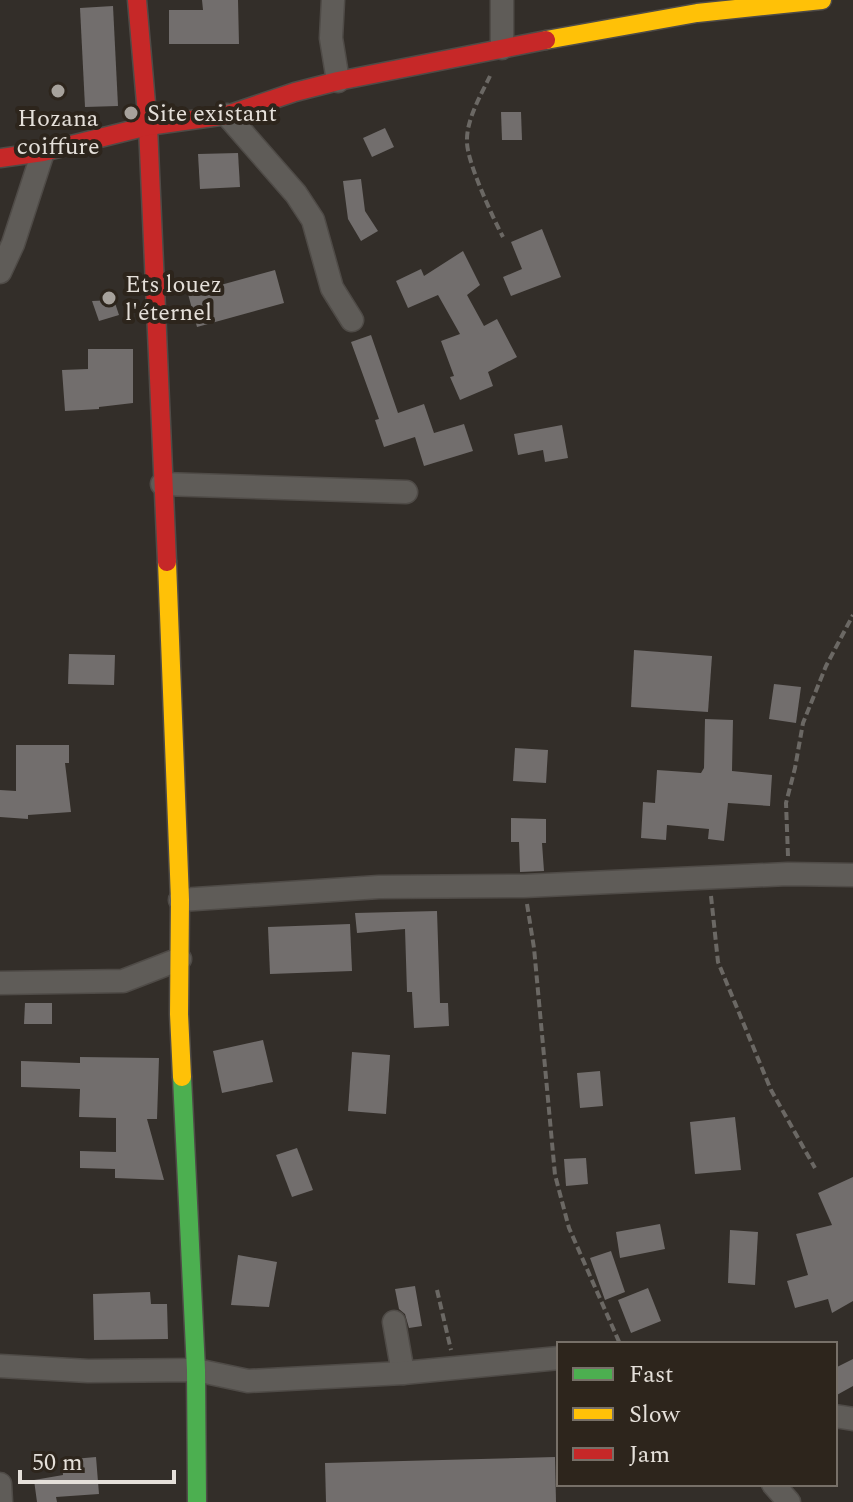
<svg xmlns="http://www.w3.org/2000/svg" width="853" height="1502" font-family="Spectral,serif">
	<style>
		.building { fill: #726e6d }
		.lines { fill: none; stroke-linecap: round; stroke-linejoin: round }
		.street-casing { stroke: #4f4b47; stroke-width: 25 }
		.fast-casing { stroke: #4f4b47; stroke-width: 21 }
		.slow-casing { stroke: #4f4b47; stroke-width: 21 }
		.jam-casing { stroke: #4f4b47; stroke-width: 21 }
		.path { stroke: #6b6864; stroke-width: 4; stroke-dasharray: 8 4; stroke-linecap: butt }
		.street { stroke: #5f5c58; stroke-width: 22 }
		.fast { stroke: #4caf50; stroke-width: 18 }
		.slow { stroke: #ffc107; stroke-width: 18 }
		.jam { stroke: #c62828; stroke-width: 18 }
		.poi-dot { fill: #a7a29c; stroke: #2d251c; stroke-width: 3 }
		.labels { text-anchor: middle; stroke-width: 8; stroke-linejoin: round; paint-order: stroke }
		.poi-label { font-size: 24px; fill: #e5e0da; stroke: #2d251c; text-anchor: start }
	</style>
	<rect width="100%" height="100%" fill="#332e29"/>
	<g class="building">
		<polygon points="202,0 238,0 239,44 169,44 169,10 203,10"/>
		<polygon points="113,6 118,106 85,107 80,8"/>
		<polygon points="501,112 521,112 522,140 502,140"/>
		<polygon points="385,128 394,147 372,157 363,138"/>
		<polygon points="238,153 240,187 200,189 198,154"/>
		<polygon points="361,179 365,211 378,231 361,241 348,219 343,181"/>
		<polygon points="542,229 561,277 511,296 503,277 522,269 511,242"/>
		<polygon points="463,251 480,285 467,295 484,326 497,319 517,357 488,372 493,386 460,400 450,377 454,376 441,341 460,334 438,295 408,308 396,281 421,269 424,276"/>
		<polygon points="275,270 284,303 197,327 188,294"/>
		<polygon points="114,300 119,315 99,321 92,301"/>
		<polygon points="371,335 398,413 424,404 434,433 464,424 473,451 424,466 415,437 384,447 375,420 379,419 351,342"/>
		<polygon points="88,349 133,349 133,403 99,407 99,409 65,411 62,370 88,369"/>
		<polygon points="562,425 568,458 545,462 543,450 518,455 514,434"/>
		<polygon points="634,650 712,656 708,712 631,707"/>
		<polygon points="69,654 115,655 114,685 68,684"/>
		<polygon points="774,684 801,687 796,723 769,719"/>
		<polygon points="705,719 733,720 732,771 772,775 770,806 728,803 724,841 708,839 709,829 667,825 666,840 641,838 643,802 655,803 657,770 701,773 704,768"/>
		<polygon points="16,745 69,745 69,763 65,763 71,812 28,815 28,819 0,817 0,790 16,791"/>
		<polygon points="515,748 548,750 546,783 513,781"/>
		<polygon points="511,818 546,819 546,843 542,843 544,871 520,872 519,842 511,842"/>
		<polygon points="437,911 440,1003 448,1003 449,1026 414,1028 412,992 407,992 405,929 357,933 355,913"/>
		<polygon points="350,924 352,971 270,974 268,927"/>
		<polygon points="25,1003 52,1003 52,1024 24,1024"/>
		<polygon points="263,1040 273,1082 222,1093 213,1051"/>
		<polygon points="352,1052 390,1055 386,1114 348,1111"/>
		<polygon points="80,1057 159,1058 157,1119 147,1119 164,1180 115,1178 115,1169 80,1168 80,1151 116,1152 116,1118 79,1117 80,1089 21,1087 21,1061 80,1063"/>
		<polygon points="600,1071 603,1106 580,1108 577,1073"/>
		<polygon points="735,1117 741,1170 695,1174 690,1122"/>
		<polygon points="297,1148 313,1190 292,1197 276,1155"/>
		<polygon points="586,1158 588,1184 566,1186 564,1159"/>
		<polygon points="853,1177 853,1301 832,1313 828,1299 795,1308 787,1281 808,1275 796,1234 832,1225 818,1193"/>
		<polygon points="660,1224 665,1249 620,1258 616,1232"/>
		<polygon points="730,1230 758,1232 755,1285 728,1283"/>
		<polygon points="611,1251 625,1292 605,1300 590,1258"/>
		<polygon points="238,1255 277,1262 269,1307 231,1305"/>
		<polygon points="415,1286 422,1326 409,1328 405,1314 399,1309 395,1289"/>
		<polygon points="648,1288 661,1321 631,1333 618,1300"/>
		<polygon points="150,1292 151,1304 167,1304 168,1339 94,1340 93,1294"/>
		<polygon points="853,1359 853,1386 835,1396 835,1368"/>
		<polygon points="96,1457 99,1494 56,1497 57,1502 37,1502 34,1480 63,1475 62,1460"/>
		<polygon points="555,1457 556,1502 326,1502 325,1463"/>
	</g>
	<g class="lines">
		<defs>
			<g id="street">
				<polyline points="333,0 331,38 338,81"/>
				<polyline points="502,0 502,48"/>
				<polyline points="227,115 296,194 313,220 332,288 352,320"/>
				<polyline points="0,272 13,244 43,152"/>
				<polyline points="162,484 406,492"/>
				<polyline points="180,900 379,887 524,886 788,874 853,875"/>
				<polyline points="0,983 123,981 180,959"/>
				<polyline points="394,1322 403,1373"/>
				<polyline points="0,1366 88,1371 196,1370 248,1381 403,1373 559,1358"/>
				<polyline points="835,1416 853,1419"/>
				<polyline points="0,1484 1,1502"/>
				<polyline points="773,1484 789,1502"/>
			</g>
			<polyline id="fast" points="182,1077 196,1370 197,1502"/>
			<g id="slow">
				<polyline points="546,40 697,13 822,0"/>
				<polyline points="167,562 180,900 179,1014 182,1077"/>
			</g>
			<g id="jam">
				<polyline points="137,0 148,126 167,562"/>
				<polyline points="0,158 43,152 148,126 227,115 295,92 338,81 546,40"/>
			</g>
		</defs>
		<use href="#street" class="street-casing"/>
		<use href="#fast" class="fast-casing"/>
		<use href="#slow" class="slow-casing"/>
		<use href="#jam" class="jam-casing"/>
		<g class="path">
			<path d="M490,76C481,95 466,120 467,142C467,162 493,218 503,237"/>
			<polyline points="788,856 786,803 795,768 803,723 826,666 853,615"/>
			<polyline points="711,896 718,962 771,1090 815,1168"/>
			<polyline points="527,904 534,948 555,1175 569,1228 620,1344"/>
			<polyline points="437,1290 451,1350"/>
		</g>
		<use href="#street" class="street"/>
		<use href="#fast" class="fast"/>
		<use href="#slow" class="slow"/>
		<use href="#jam" class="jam"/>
	</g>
	<g class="poi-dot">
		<circle cx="58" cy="91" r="8"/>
		<circle cx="131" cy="113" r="8"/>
		<circle cx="109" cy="298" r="8"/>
	</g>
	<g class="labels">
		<g class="poi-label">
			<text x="147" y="121">Site existant</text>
			<text x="58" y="126" text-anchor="middle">Hozana<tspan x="58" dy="28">coiffure</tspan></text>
			<text x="125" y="292">Ets louez<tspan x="125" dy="28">l'éternel</tspan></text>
		</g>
	</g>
	<rect x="557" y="1342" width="280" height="144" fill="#2d251c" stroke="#777068" stroke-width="2"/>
	<rect x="573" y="1368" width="40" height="12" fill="#4caf50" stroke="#777068" stroke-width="2"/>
	<text x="629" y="1382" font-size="24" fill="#e5e0da">Fast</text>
	<rect x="573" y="1408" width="40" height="12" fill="#ffc107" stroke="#777068" stroke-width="2"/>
	<text x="629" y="1422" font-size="24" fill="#e5e0da">Slow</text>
	<rect x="573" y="1448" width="40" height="12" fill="#c62828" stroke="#777068" stroke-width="2"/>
	<text x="629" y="1462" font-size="24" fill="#e5e0da">Jam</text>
	<path d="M20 1470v12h154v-12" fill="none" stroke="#e5e0da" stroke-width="4"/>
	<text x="32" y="1470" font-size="24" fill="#e5e0da" stroke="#2d251c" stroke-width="6" paint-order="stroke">50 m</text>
</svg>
